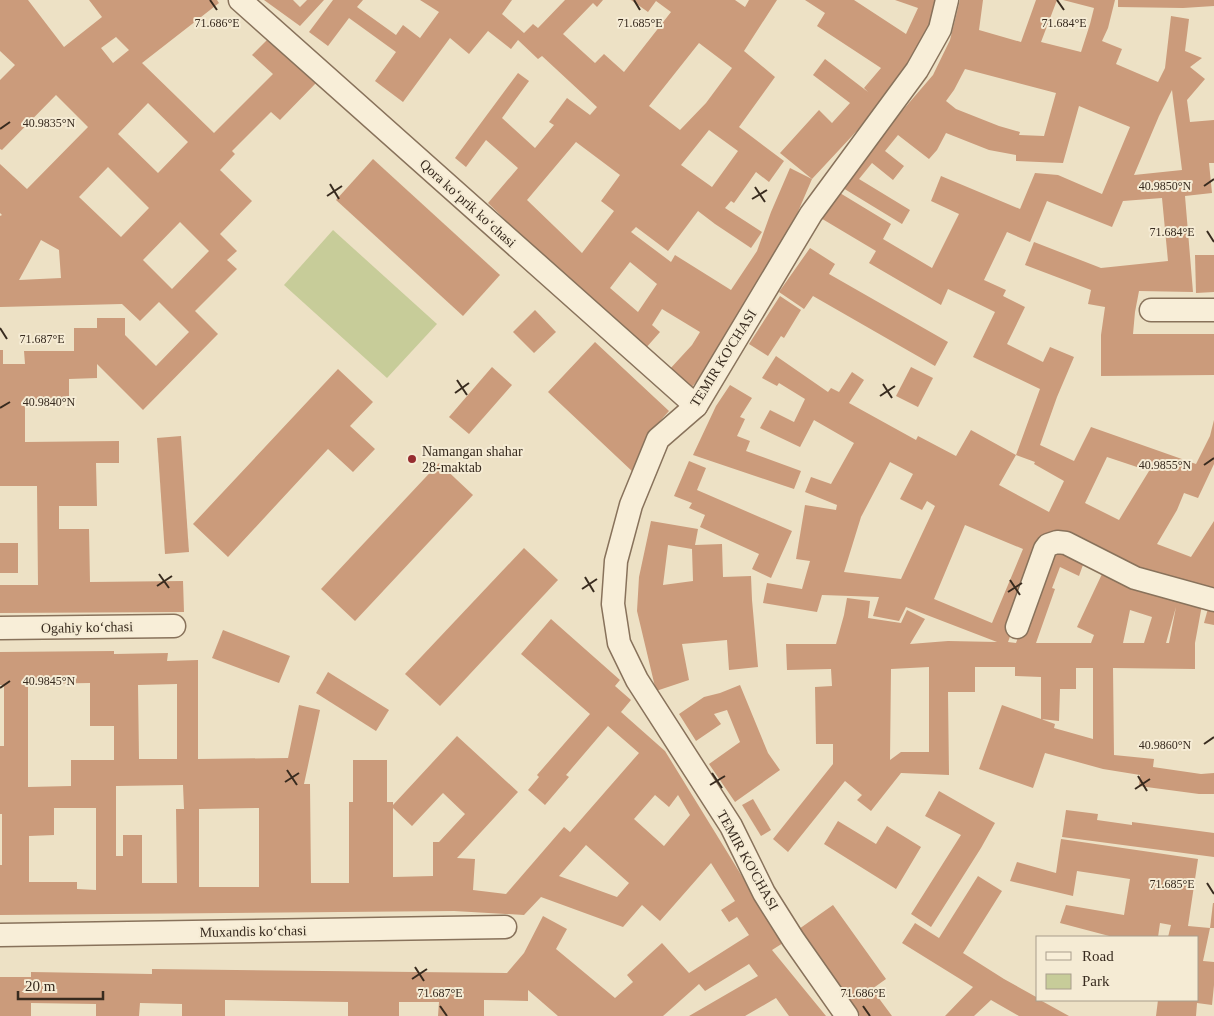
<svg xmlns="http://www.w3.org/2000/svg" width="1214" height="1016" font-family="'Times New Roman',serif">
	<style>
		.green { fill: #c7cc99 }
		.building { fill: #cb9b7b; fill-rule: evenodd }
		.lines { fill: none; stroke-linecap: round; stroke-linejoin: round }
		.street-casing { stroke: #88725b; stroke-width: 25 }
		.street { stroke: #f8eed8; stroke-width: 22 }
		.ticks { fill: none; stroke: #382b1f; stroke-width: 2 }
		.poi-dot { fill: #962c2f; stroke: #f5ebd4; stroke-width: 2 }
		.labels { text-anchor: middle; stroke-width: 4; stroke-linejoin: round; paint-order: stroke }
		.street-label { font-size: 14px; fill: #382b1f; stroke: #f5ebd4 }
		.poi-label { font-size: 14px; fill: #382b1f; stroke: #f5ebd4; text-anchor: start }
		.ticks-label { font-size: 12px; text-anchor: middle; fill: #382b1f; stroke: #f5ebd4; stroke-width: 4; stroke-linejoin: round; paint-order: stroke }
	</style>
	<rect width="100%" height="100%" fill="#ede1c5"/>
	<polygon class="green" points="333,230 437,324 387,378 284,285"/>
	<g class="building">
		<path d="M0,0H28L64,47L102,17L89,0H217L219,3L142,63L214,133L273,74L252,55L270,37L316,83L280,120L271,112L232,151L235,154L220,170L252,201L220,234L237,251L227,260L237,269L195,311L218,334L143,410L97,364V378L69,379V400H25V442L119,441V463H96L97,506H59V529H89L90,582L183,581L184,612L0,613V585H38L37,486H0V350H3V364H25L24,351H74V328H97V318H125V335L156,366L189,332L159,302L140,321L122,304L0,307V216L2,215L0,213V164L27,189L88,127L56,95L2,150L0,149V80L15,65L0,51ZM116,37L129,50L113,63L101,48ZM148,103L188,142L158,173L118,134ZM108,167L149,208L121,237L79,197ZM180,222L209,251L172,289L143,260ZM41,240L59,250L61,278L19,280Z"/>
		<polygon points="264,0 293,0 300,7 307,0 324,0 300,26"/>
		<path d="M333,0H363L357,7L396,35L403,25L420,38L439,12L420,0H512L502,14L524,33L533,24L538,28L565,0H603L597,7L593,3L563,34L595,63L604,54L624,72L671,12L656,1L648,12L631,0H735L745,7L749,0H777L744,51L775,77L739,127L784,161L769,182L756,172L734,203L731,201L725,208L762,232L751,248L715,224L698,211L668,251L636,227L631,232L671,262L675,255L731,290L757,251L771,212L790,168L812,179L794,221L719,356L690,389L669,370L692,345L700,332L662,309L652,325L660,332L645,349L582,295L488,203L518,168L486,140L466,167L455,158L518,73L529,81L502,118L535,148L554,125L549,122L567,98L590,115L597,107L542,56L538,59L518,40L511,49L488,31L469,54L450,38L403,102L375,81L396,52L349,18L328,46L309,32ZM699,43L732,68L706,103L680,130L649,106ZM709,130L738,151L712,187L681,165ZM576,142L620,175L601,201L614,211L582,253L527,200ZM630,262L657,284L638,312L610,288Z"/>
		<polygon points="805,0 854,0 906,34 918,8 895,0 944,0 925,46 866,121 812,179 780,153 819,110 832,123 850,103 813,75 825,59 868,92 864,88 881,68 817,26 825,13"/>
		<path d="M960,0H983L979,30L1021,42L1036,0H1057L1041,42L1081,52L1090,24L1094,8L1063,0H1115L1108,28L1102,41L1122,49L1116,64L1158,82L1165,68L1171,16L1189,19L1185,51L1202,58L1190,67L1205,79L1187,100L1190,122L1214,120V163H1209L1212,193L1185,196L1193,292L1139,291L1135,312L1133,334H1214V375L1101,376V335L1105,307L1088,304L1091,290L1025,265L1034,242L1101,268L1168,261L1162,198L1123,201L1112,227L1047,201L1030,242L1007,232L984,280L1006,290L1003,296L1025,307L1007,344L1043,362L1050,347L1074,357L1057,397L1040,445L1074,461L1091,427L1196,464L1210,436L1214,420V464L1198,498L1184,493L1177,510L1157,544L1191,557L1214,521V597L1048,534L1008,642L1016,643L1050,548L1084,562L1079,576L1060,567L1052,588L1055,589L1036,643H1091L1094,635L1077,627L1102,574L1120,582L1202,605L1195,643V669L1113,668L1114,755L1154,759L1153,767L1201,774L1214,773V794H1199L1139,786L1140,775L1103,769L1045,753L1033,788L979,769L1002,705L1055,724L1054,728L1093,739V668H1076V689H1060L1059,721L1041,719V677L1015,676V667H975V692H948L949,775L901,773L871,811L857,800L862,795L845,781L788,852L773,839L833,764V744H816L815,687L832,686L831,669L787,670L786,644H836L844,615L847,598L870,601L868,618L901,623L907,610L925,619L910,644L948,641L997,642L906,607L899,621L873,616L879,597L822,595L817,612L763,603L767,583L802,589L810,561L796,559L805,505L836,510L837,505L805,492L811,477L831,484L854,443L814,420L800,447L760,428L770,410L794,422L805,399L779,383L777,386L762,378L776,356L828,392L831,388L839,392L852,372L864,380L849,403L916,440L918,436L956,456L971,430L1016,455L999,485L1049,512L1064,481L1034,464L1035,462L1016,455L1040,389L973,357L995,312L948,289L941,305L869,263L876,251L819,217L835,190L891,224L883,239L932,268L959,214L931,201L941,176L1020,209L1035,173L1058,175L1102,194L1130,127L1079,106L1063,163L1016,161V155L989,150L946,133L937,150L929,159L898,135L885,151L904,166L893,180L872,163L859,179L910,210L902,224L838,185L861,155L896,118L933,75L950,40ZM965,69L1056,93L1044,136L1019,135L1020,132L999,126L956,109L946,101L954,90ZM1172,90L1182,170L1134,175L1159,116ZM1107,457L1149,471L1119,520L1085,503ZM890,462L913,474L900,499L922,510L927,501L935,506L901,579L844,572L861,517ZM965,525L1023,549L992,623L934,599ZM1176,607L1169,643H1166ZM1130,610L1152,617L1144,643H1123ZM929,667V752H901L890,760L891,669Z"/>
		<polygon points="1118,0 1214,0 1214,6 1183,8 1118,7"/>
		<polygon points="373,159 500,275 463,316 336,200"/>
		<polygon points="810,248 835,264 829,274 948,342 935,366 813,296 804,309 779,292"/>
		<polygon points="1195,255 1214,255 1214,292 1196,293"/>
		<polygon points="780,296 801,310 784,338 781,336 768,356 749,344"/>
		<polygon points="535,310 556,332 534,353 513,332"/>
		<polygon points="595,342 669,411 650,432 634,473 548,392"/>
		<polygon points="492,367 512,385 469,434 449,417"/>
		<polygon points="911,367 933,378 918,407 896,396"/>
		<polygon points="338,369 373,402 350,426 375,449 353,472 328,449 228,557 193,524"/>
		<polygon points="730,385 752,398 740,417 745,419 737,436 750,441 746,451 801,471 794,489 693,455 716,406"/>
		<polygon points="181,436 189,552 165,554 157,438"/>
		<polygon points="689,461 706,468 697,490 792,531 771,578 752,569 759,554 700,527 705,515 689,508 692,503 674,496"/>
		<polygon points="439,463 473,495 355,621 321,589"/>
		<path d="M651,521L698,529L695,545L722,544L723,577L751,576L752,600L758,667L729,670L727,640L682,644L689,680L656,691L637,611L639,577ZM668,545L692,549L693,581L663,585Z"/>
		<rect x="0" y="543" width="18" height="30"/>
		<polygon points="524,548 558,580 440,706 405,674"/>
		<polygon points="1209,605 1214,607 1214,625 1204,623"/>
		<path d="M551,619L620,680L615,686L631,700L621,712L665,751L783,943L772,950L826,1016H789L776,998L745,1016H689L758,976L749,964L705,991L699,984L663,1016H558L528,990V1001L484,1000V1016H438L439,1002H399V1016H348V1002L225,1000V1016H182V1004L140,1003L139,1016H96V1004L31,1003V1016H0V977H31V972L152,974V969L507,973L524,953L543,916L567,929L556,949L615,998L633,982L627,975L662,943L689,973L749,935L737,917L729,922L721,910L735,901L711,863L660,921L642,905L623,927L541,897L524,915L454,911L0,915V865H2V814H0V746H4V685H0V652L114,651V654L168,653L167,661L198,660V759L288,758L299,705L320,710L304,784H310L311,883H349V802H353V760H387V802H393V805L457,736L518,792L457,858L475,859L473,890L506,894L564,827L570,832L639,753L608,726L566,775L569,777L545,805L528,790L539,777L537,775L590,714L521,654ZM90,683V726H114V760H71V786L28,787V684ZM177,684V759H139L138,685ZM183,785L184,809H176L177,883H142V835H123V856H116V786ZM443,793L465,814L439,842H433V876L393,877V808L412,826ZM655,795L669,807L678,795L690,815L664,846L634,819ZM54,808H96V890L77,889V882H29V836L54,835ZM259,808V887H199V809ZM586,845L629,883L617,897L559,876Z"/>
		<polygon points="223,630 290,656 279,683 212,658"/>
		<polygon points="328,672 389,710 376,731 316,693"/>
		<polygon points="740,685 768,753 780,770 735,802 709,764 740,742 727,710 714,714 721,724 696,741 679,714 704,697 720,693"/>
		<polygon points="939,791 995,823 981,848 931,927 911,914 961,835 925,816"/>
		<polygon points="753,799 771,830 761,836 742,805"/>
		<polygon points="1066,810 1098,814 1097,820 1132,825 1132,822 1214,833 1214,857 1062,837"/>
		<polygon points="838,821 876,844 887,826 921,847 896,889 824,844"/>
		<polygon points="1061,839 1198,859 1188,926 1210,928 1203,961 1214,962 1214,985 1212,1005 1197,1003 1196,1016 1156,1016 1158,1000 1198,1000 1198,937 1168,937 1171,925 1160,923 1158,937 1113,937 1060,923 1066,905 1124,915 1130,879 1077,871 1073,896 1010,881 1017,862 1056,873"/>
		<polygon points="978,876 1002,891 963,953 1004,979 1038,998 1038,1000 1040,1000 1069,1016 1019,1016 991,1000 974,1016 945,1016 973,987 902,943 915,923 939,938"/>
		<polygon points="1213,903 1214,903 1214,928 1210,928"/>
		<polygon points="833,905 886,979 872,989 892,1016 860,1016 799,929"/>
	</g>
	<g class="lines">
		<defs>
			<g id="street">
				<polyline points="240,0 696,406"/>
				<polyline points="1151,310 1214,310"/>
				<polyline points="1017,627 1045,549 1048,545 1057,542 1066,543 1135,578 1214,600"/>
				<polyline points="0,628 174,626"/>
				<polyline points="0,935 505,927"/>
				<polyline points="847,1016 793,939 764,893 731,826 637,680 619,643 613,604 616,561 631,505 658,439 696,406 811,214 917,70 940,29 947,0"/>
			</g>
		</defs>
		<use href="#street" class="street-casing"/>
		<use href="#street" class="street"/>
	</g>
	<path class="ticks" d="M210,0L217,10M634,0L640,10M1057,0L1064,10M0,129L10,122M330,184L339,199M1204,186L1214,179M755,187L765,202M327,196L342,186M752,199L767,190M1207,231L1214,242M0,328L7,339M457,380L467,395M883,384L892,398M455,393L469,383M880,396L895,386M0,408L10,402M1204,465L1214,458M159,574L169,588M585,577L594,592M1010,580L1020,595M157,586L172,576M582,589L597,579M1008,592L1022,583M0,688L10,681M1204,744L1214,737M287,770L297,785M712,773L722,788M1138,776L1147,791M285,782L299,773M710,785L725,776M1135,789L1150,779M1207,883L1214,894M415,967L424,981M412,979L427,969M440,1006L447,1016M863,1006L870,1016"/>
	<circle class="poi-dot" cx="412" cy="459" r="5"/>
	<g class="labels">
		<g class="street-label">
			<text transform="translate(468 203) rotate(42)" y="5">Qora koʻprik koʻchasi</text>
			<text transform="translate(723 358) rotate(-58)" y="5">TEMIR KO'CHASI</text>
			<text transform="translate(87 627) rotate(-1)" y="5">Ogahiy koʻchasi</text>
			<text transform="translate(748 860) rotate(61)" y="5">TEMIR KO'CHASI</text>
			<text transform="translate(253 931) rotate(-1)" y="5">Muxandis koʻchasi</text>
		</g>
		<g class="poi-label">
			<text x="422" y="456">Namangan shahar<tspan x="422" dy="16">28-maktab</tspan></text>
		</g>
	</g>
	<g class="ticks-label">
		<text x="217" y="27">71.686°E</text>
		<text x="640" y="27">71.685°E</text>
		<text x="1064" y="27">71.684°E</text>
		<text x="49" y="127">40.9835°N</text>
		<text x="1165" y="190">40.9850°N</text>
		<text x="1172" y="236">71.684°E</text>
		<text x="42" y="343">71.687°E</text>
		<text x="49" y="406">40.9840°N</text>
		<text x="1165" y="469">40.9855°N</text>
		<text x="49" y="685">40.9845°N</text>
		<text x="1165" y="749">40.9860°N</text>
		<text x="1172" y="888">71.685°E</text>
		<text x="440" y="997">71.687°E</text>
		<text x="863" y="997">71.686°E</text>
	</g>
	<rect x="1036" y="936" width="162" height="65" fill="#f5ebd4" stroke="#a99e8c"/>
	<rect x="1046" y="952" width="25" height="8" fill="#f8eed8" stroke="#a99e8c"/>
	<text x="1082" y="961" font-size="15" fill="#382b1f">Road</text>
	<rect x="1046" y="974" width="25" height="15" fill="#c7cc99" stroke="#a99e8c"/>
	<text x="1082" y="986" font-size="15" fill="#382b1f">Park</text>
	<path d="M18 991v8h85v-8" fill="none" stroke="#382b1f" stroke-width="2.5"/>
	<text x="25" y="991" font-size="15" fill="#382b1f" stroke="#f5ebd4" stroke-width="4" paint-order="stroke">20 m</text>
</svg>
